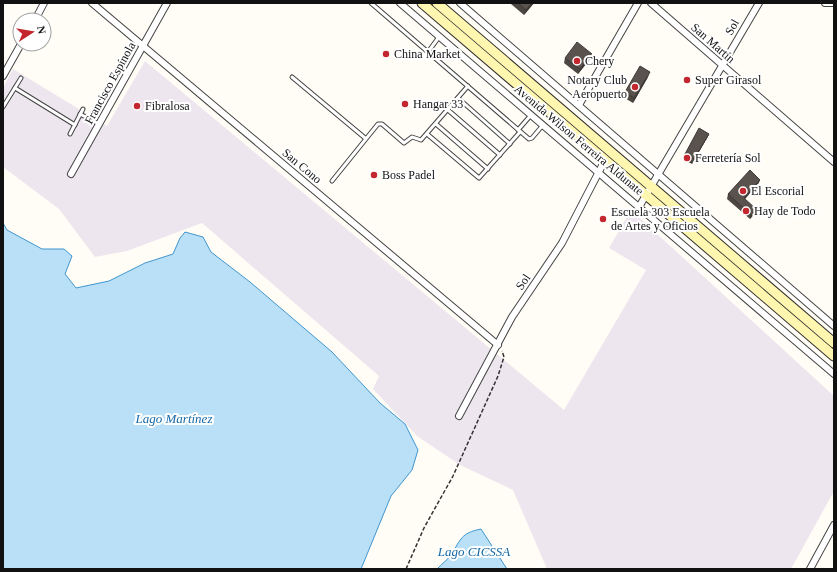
<svg xmlns="http://www.w3.org/2000/svg" width="837" height="572" font-family="'Times New Roman',serif">
	<style>
		.industrial { fill: #eee6ef }
		.green { fill: #d5ebbd }
		.water { fill: #b9e0f7; stroke: #3f96cf }
		.lines { fill: none; stroke-linecap: round; stroke-linejoin: round }
		.lane-casing { stroke: #444; stroke-width: 5 }
		.street-casing { stroke: #444; stroke-width: 8 }
		.secondary-casing { stroke: #333; stroke-width: 11 }
		.path { stroke: #333; stroke-width: 1.5; stroke-dasharray: 4 2; stroke-linecap: butt }
		.lane { stroke: #fff; stroke-width: 3 }
		.street { stroke: #fff; stroke-width: 6 }
		.secondary { stroke: #fff6b0; stroke-width: 9 }
		.wall { fill: #4d4742 }
		.shaded-wall { fill: #3f3936 }
		.building { fill: #5a524d; stroke: #3f3936 }
		.poi-dot { fill: #c4262e; stroke: #fff; stroke-width: 1.5 }
		.labels { text-anchor: middle; stroke-width: 4; stroke-linejoin: round; paint-order: stroke }
		.street-label { font-size: 12px; fill: #111; stroke: #fff }
		.poi-label { font-size: 12px; fill: #111; stroke: #fff; text-anchor: start }
		.water-label { font-size: 13px; font-style: italic; fill: #1768a6; stroke: #fff }
	</style>
	<rect width="100%" height="100%" fill="#fffdf5"/>
	<polygon class="industrial" points="145,61 564,410 646,270 609,248 631,210 834,396 834,491 791,569 547,569 513,490 460,465 417,436 373,389 379,376 202,223 127,251 95,257 59,209 3,167 3,88 13,69 107,126"/>
	<g class="green">
		<polygon points="427,3 430,3 635,180"/>
		<polygon points="658,200 834,348 834,350"/>
	</g>
	<g class="water">
		<polygon points="3,223 7,230 42,249 64,249 72,256 65,274 76,288 109,281 145,263 173,254 180,238 185,232 203,237 211,252 250,282 332,352 380,403 405,424 418,450 412,470 391,496 361,569 3,569"/>
		<path d="M481,529L507,569H437C442,564 447,560 451,555C461,539 461,533 481,529Z"/>
	</g>
	<g class="lines">
		<defs>
			<g id="lane">
				<polyline points="371,3 529,139 532,138 543,125"/>
				<polyline points="428,52 439,37"/>
				<polyline points="292,77 365,138"/>
				<polyline points="15,88 75,125"/>
				<polyline points="458,98 510,144"/>
				<polyline points="3,107 21,78"/>
				<polyline points="448,110 500,155"/>
				<polyline points="80,114 99,124"/>
				<polyline points="436,124 488,169"/>
				<polyline points="518,130 531,115"/>
				<polyline points="70,134 83,109"/>
				<polyline points="427,134 479,178 520,132"/>
				<polyline points="332,181 378,124 382,124 404,143 412,137 421,140 468,86"/>
			</g>
			<g id="street">
				<polyline points="92,3 498,345"/>
				<polyline points="400,3 834,374"/>
				<polyline points="460,3 834,326"/>
				<polyline points="651,3 834,162"/>
				<polyline points="825,3 834,3"/>
				<polyline points="35,20 44,3"/>
				<polyline points="3,76 21,44"/>
				<polyline points="579,105 638,3"/>
				<polyline points="71,174 167,3"/>
				<polyline points="639,207 759,3"/>
				<polyline points="459,416 512,317 562,243 605,160"/>
				<polyline points="810,569 834,525"/>
			</g>
			<g id="secondary">
				<polyline points="422,3 834,356"/>
				<polyline points="437,3 834,343"/>
			</g>
		</defs>
		<use href="#lane" class="lane-casing"/>
		<use href="#street" class="street-casing"/>
		<use href="#secondary" class="secondary-casing"/>
		<polyline class="path" points="406,569 424,528 453,476 498,376 504,357 502,351"/>
		<use href="#lane" class="lane"/>
		<use href="#street" class="street"/>
		<use href="#secondary" class="secondary"/>
	</g>
	<g class="wall">
		<polygon points="512,3 534,3 524,15 511,4"/>
		<polygon points="565,58 590,59 578,74 564,63"/>
		<polygon points="648,77 633,103 623,97 625,92"/>
		<polygon points="709,134 707,138 692,164 683,159 685,154"/>
		<polygon points="760,180 758,184 745,199 755,213 750,219 727,199 728,194"/>
	</g>
	<g class="shaded-wall">
		<polygon points="532,3 534,3 524,15 526,10"/>
		<polygon points="592,54 590,59 578,74 580,69"/>
		<polygon points="650,72 648,77 633,103 634,98"/>
		<polygon points="709,134 707,138 692,164 694,159"/>
		<polygon points="760,180 758,184 742,202 744,198"/>
		<polygon points="756,209 755,213 750,219 751,215"/>
	</g>
	<g class="building">
		<polygon points="518,3 532,3 526,10"/>
		<polygon points="577,42 592,54 580,69 565,58"/>
		<polygon points="640,66 650,72 634,98 625,92"/>
		<polygon points="699,128 709,134 694,159 685,154"/>
		<polygon points="750,170 760,180 744,198 756,209 751,215 728,194"/>
	</g>
	<g class="poi-dot">
		<circle cx="386" cy="54" r="4"/>
		<circle cx="577" cy="61" r="4"/>
		<circle cx="687" cy="80" r="4"/>
		<circle cx="635" cy="87" r="4"/>
		<circle cx="405" cy="104" r="4"/>
		<circle cx="137" cy="106" r="4"/>
		<circle cx="687" cy="158" r="4"/>
		<circle cx="374" cy="175" r="4"/>
		<circle cx="743" cy="191" r="4"/>
		<circle cx="746" cy="211" r="4"/>
		<circle cx="603" cy="219" r="4"/>
	</g>
	<g class="labels">
		<g class="street-label">
			<text transform="translate(732 27) rotate(-60)" y="4">Sol</text>
			<text transform="translate(713 43) rotate(41)" y="4">San Martín</text>
			<text transform="translate(110 83) rotate(-61)" y="4">Francisco Espínola</text>
			<text transform="translate(579 140) rotate(40)" y="4">Avenida Wilson Ferreira Aldunate</text>
			<text transform="translate(302 166) rotate(40)" y="4">San Cono</text>
			<text transform="translate(523 282) rotate(-56)" y="4">Sol</text>
		</g>
		<g class="poi-label">
			<text x="394" y="58">China Market</text>
			<text x="585" y="65">Chery</text>
			<text x="627" y="84" text-anchor="end">Notary Club<tspan x="627" dy="14">Aeropuerto</tspan></text>
			<text x="695" y="84">Super Girasol</text>
			<text x="413" y="108">Hangar 33</text>
			<text x="145" y="110">Fibralosa</text>
			<text x="695" y="162">Ferretería Sol</text>
			<text x="382" y="179">Boss Padel</text>
			<text x="751" y="195">El Escorial</text>
			<text x="754" y="215">Hay de Todo</text>
			<text x="611" y="216">Escuela 303 Escuela<tspan x="611" dy="14">de Artes y Oficios</tspan></text>
		</g>
		<g class="water-label">
			<text x="174" y="423">Lago Martínez</text>
			<text x="474" y="556">Lago CICSSA</text>
		</g>
	</g>
	<rect width="837" height="572" fill="none" stroke="#111111" stroke-width="8"/>
	<g transform="translate(32 32) rotate(78)"><circle r="19" fill="#ffffff" stroke="#a0a0a0"/>
	<path d="M0-3L7 15L0 10L-7 15Z" fill="#c4262e"/>
	<text y="-6" font-size="11" font-weight="bold" text-anchor="middle" fill="#111111">N</text>
	</g>
</svg>
